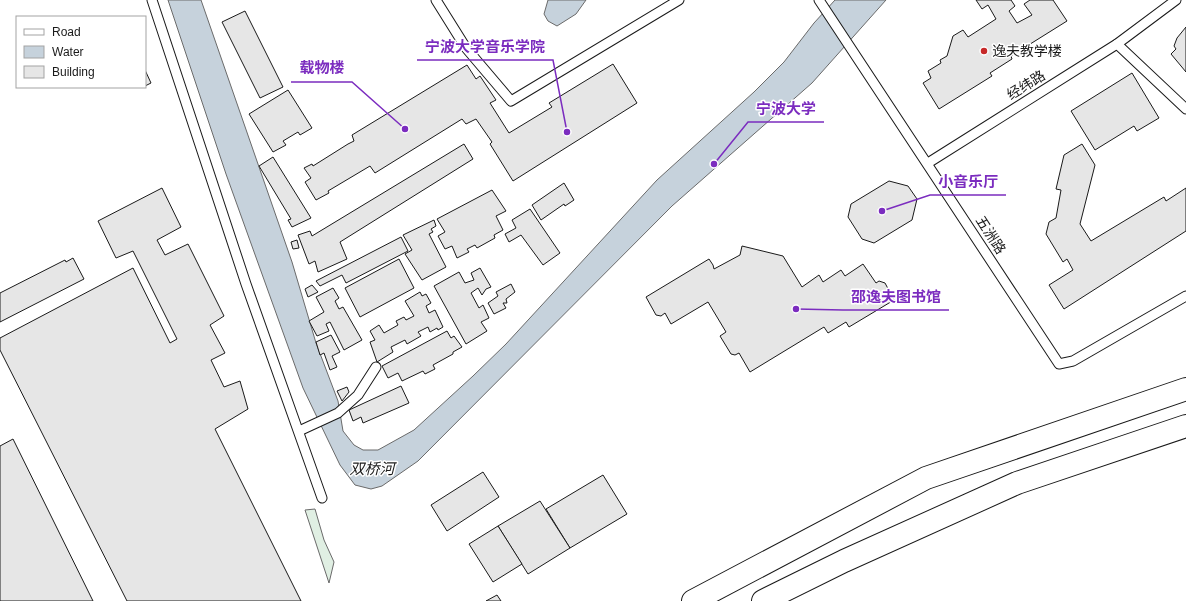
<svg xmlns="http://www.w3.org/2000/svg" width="1186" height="601" font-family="Arial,'Noto Sans SC',sans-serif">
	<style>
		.green { fill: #e0efe3; stroke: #6a6a6a }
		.water { fill: #c6d2dc; stroke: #6a6a6a }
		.building { fill: #e6e6e6; stroke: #1a1a1a }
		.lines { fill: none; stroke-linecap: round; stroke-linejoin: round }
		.lane-casing { stroke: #1a1a1a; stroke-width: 11 }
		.secondary-casing { stroke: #1a1a1a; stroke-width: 24 }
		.lane { stroke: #fff; stroke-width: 9 }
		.secondary { stroke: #fff; stroke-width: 22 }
		.poi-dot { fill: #c62828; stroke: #fff; stroke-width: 1.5 }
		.labels { text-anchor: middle; stroke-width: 3; stroke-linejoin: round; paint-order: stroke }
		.poi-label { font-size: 14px; fill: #1a1a1a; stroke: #fff; text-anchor: start }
		.street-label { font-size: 14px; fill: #1a1a1a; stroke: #fff }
		.water-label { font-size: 15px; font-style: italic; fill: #1a1a1a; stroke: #fff }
		.leader { fill: none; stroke: #7b2cbf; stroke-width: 1.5 }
		.callout-dot { fill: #7b2cbf; stroke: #fff; stroke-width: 1.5 }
		.callout-label { font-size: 15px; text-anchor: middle; font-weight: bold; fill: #7b2cbf; stroke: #fff; stroke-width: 3; stroke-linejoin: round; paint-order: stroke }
	</style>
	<rect width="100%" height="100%" fill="#fff"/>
	<polygon class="green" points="315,509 324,540 334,562 329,583 305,510"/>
	<g class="water">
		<polygon points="168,0 201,0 292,262 316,343 338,401 343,431 354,445 363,450 378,450 414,430 473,376 506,344 657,180 754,92 784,62 814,23 835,0 886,0 812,83 672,206 418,461 382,486 371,489 355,485 340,465 303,388 226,174"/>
		<polygon points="548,0 586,0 576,14 557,26 548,21 544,14"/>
	</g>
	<g class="building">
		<polygon points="976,0 1011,0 1015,6 1009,11 1017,23 1032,15 1024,4 1030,0 1053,0 1067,21 1011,56 1012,59 990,73 992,76 939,109 923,83 931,78 928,71 941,63 940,60 947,56 953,36 963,30 968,37 996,19 988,5 982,9"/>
		<polygon points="245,11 283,87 260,98 222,22"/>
		<polygon points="1186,27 1186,72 1171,54 1176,49 1174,46 1177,38"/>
		<polygon points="613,64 637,103 513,181 490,144 492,142 476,119 466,124 462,119 375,173 370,166 328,191 329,193 316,200 305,182 311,178 304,168 312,164 313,166 348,144 354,141 352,135 467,65 476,79 480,76 496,100 490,103 509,133 552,107 549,103"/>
		<polygon points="145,70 151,83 145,86"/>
		<polygon points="1132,73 1159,118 1137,131 1134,126 1095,150 1071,111"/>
		<polygon points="288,90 312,128 300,135 298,132 283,141 286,145 273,152 249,114"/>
		<polygon points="464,144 473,159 340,242 347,259 318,272 315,261 309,264 298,235 310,231 312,236"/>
		<polygon points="1082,144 1095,165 1080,224 1091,241 1164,197 1166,201 1186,188 1186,231 1064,309 1049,285 1073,270 1067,259 1063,262 1046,234 1049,222 1056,218 1061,190 1056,189 1064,155"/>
		<polygon points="273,157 311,218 292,227 288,220 291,219 259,166"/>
		<polygon points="889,181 908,186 917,199 912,220 874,243 862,239 848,217 851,204"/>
		<polygon points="564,183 574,200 565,206 564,204 541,220 532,205"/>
		<polygon points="162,188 181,227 157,240 165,255 188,244 224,316 210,325 225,353 211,360 224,387 240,381 248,409 215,429 301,601 127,601 0,350 0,338 133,268 170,343 177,339 133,251 116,258 98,221"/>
		<polygon points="492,190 506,211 496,216 503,230 494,235 495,238 477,248 475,245 467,249 469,252 457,258 452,246 445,249 438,236 445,232 437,219"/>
		<polygon points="530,209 560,253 543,265 521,235 509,242 505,234 516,228 512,220"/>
		<polygon points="434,220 436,226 431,229 433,232 429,234 446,267 422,280 405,254 412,250 403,235"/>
		<polygon points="401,237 408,251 346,283 342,275 320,286 316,281"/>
		<polygon points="297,240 299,248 293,249 291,242"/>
		<polygon points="742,246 783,256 802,287 819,275 823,282 841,270 845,276 863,264 876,283 879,281 885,283 894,300 849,327 846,322 828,333 824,327 750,372 739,353 735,355 731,354 720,336 726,332 708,302 671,324 665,313 661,316 656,315 646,297 709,259 713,265 714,269 740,255"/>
		<polygon points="73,258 84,279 0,322 0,293 65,260 66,262"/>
		<polygon points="399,259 414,288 360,317 345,288"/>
		<polygon points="480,268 491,287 486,289 482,295 478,288 471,293 479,308 483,305 489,318 481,322 487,331 466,344 434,286 459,272 465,283 474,280 471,273"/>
		<polygon points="511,284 515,292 506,299 507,303 503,303 506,308 494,314 488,303 498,296 496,292"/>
		<polygon points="312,285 318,292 308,297 305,289"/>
		<polygon points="333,288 339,298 335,301 339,309 343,307 362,340 344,350 330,322 326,324 329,331 317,336 309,321 324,312 316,297"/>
		<polygon points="420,292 422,296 426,294 431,303 426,306 429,313 435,310 443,327 438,330 437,328 430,332 428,327 418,332 421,336 407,344 405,340 391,347 393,352 377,362 370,342 375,340 370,331 379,325 384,333 398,325 396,321 404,317 406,320 414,316 405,301"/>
		<polygon points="447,331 451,338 454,336 462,347 453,352 453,354 433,365 435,369 425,374 423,371 402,381 398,373 388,378 382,366"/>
		<polygon points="331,335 340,352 332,356 337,367 330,370 324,353 320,355 316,342"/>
		<polygon points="401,386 409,403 363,423 361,417 353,421 349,410"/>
		<polygon points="347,387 349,392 342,401 337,391"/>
		<polygon points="13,439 93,601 0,601 0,446"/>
		<polygon points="483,472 499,497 447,531 431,505"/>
		<polygon points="603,475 627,514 570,548 546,509"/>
		<polygon points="540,501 570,548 528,574 498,526"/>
		<polygon points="498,526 522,564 493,582 469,544"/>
		<polygon points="497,595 501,601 486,601"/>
	</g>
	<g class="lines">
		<defs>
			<g id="lane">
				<polyline points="152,0 246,284 322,498"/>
				<polyline points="436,0 466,48 511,101 679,0"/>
				<polyline points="819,0 1059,364 1073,361 1186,296"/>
				<polyline points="1117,44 1186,109"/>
				<polyline points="928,163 1117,44 1176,0"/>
				<polyline points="299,431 338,413 358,395 376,367"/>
			</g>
			<g id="secondary">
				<polyline points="693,601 926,478 1186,389"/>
				<polyline points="763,601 844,561 1017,483 1186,426"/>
			</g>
		</defs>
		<use href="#lane" class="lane-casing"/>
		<use href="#secondary" class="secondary-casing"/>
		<use href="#lane" class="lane"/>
		<use href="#secondary" class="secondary"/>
	</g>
	<circle class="poi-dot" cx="984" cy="51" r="4"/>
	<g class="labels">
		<g class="poi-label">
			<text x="992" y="56">逸夫教学楼</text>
		</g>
		<g class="street-label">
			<text transform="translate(1026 85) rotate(-32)" y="5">经纬路</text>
			<text transform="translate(991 235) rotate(57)" y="5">五洲路</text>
		</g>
		<g class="water-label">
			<text x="372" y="474">双桥河</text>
		</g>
	</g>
	<path class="leader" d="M567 132L553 60H417M405 129L352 82H291M714 164L748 122H824M882 211L930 195H1006M796 309L843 310H949"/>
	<g class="callout-dot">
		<circle cx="567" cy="132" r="4"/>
		<circle cx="405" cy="129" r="4"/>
		<circle cx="714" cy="164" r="4"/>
		<circle cx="882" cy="211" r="4"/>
		<circle cx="796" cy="309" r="4"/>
	</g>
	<g class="callout-label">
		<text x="485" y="52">宁波大学音乐学院</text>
		<text x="322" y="73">载物楼</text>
		<text x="786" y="114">宁波大学</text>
		<text x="968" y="187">小音乐厅</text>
		<text x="896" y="302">邵逸夫图书馆</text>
	</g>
	<rect x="16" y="16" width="130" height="72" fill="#ffffff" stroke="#a3a3a3"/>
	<rect x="24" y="29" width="20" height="6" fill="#ffffff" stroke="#a3a3a3"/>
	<text x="52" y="36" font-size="12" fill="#1a1a1a">Road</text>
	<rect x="24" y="46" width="20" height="12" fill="#c6d2dc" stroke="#a3a3a3"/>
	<text x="52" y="56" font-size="12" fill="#1a1a1a">Water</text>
	<rect x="24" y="66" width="20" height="12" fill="#e6e6e6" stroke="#a3a3a3"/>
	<text x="52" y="76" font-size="12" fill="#1a1a1a">Building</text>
</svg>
